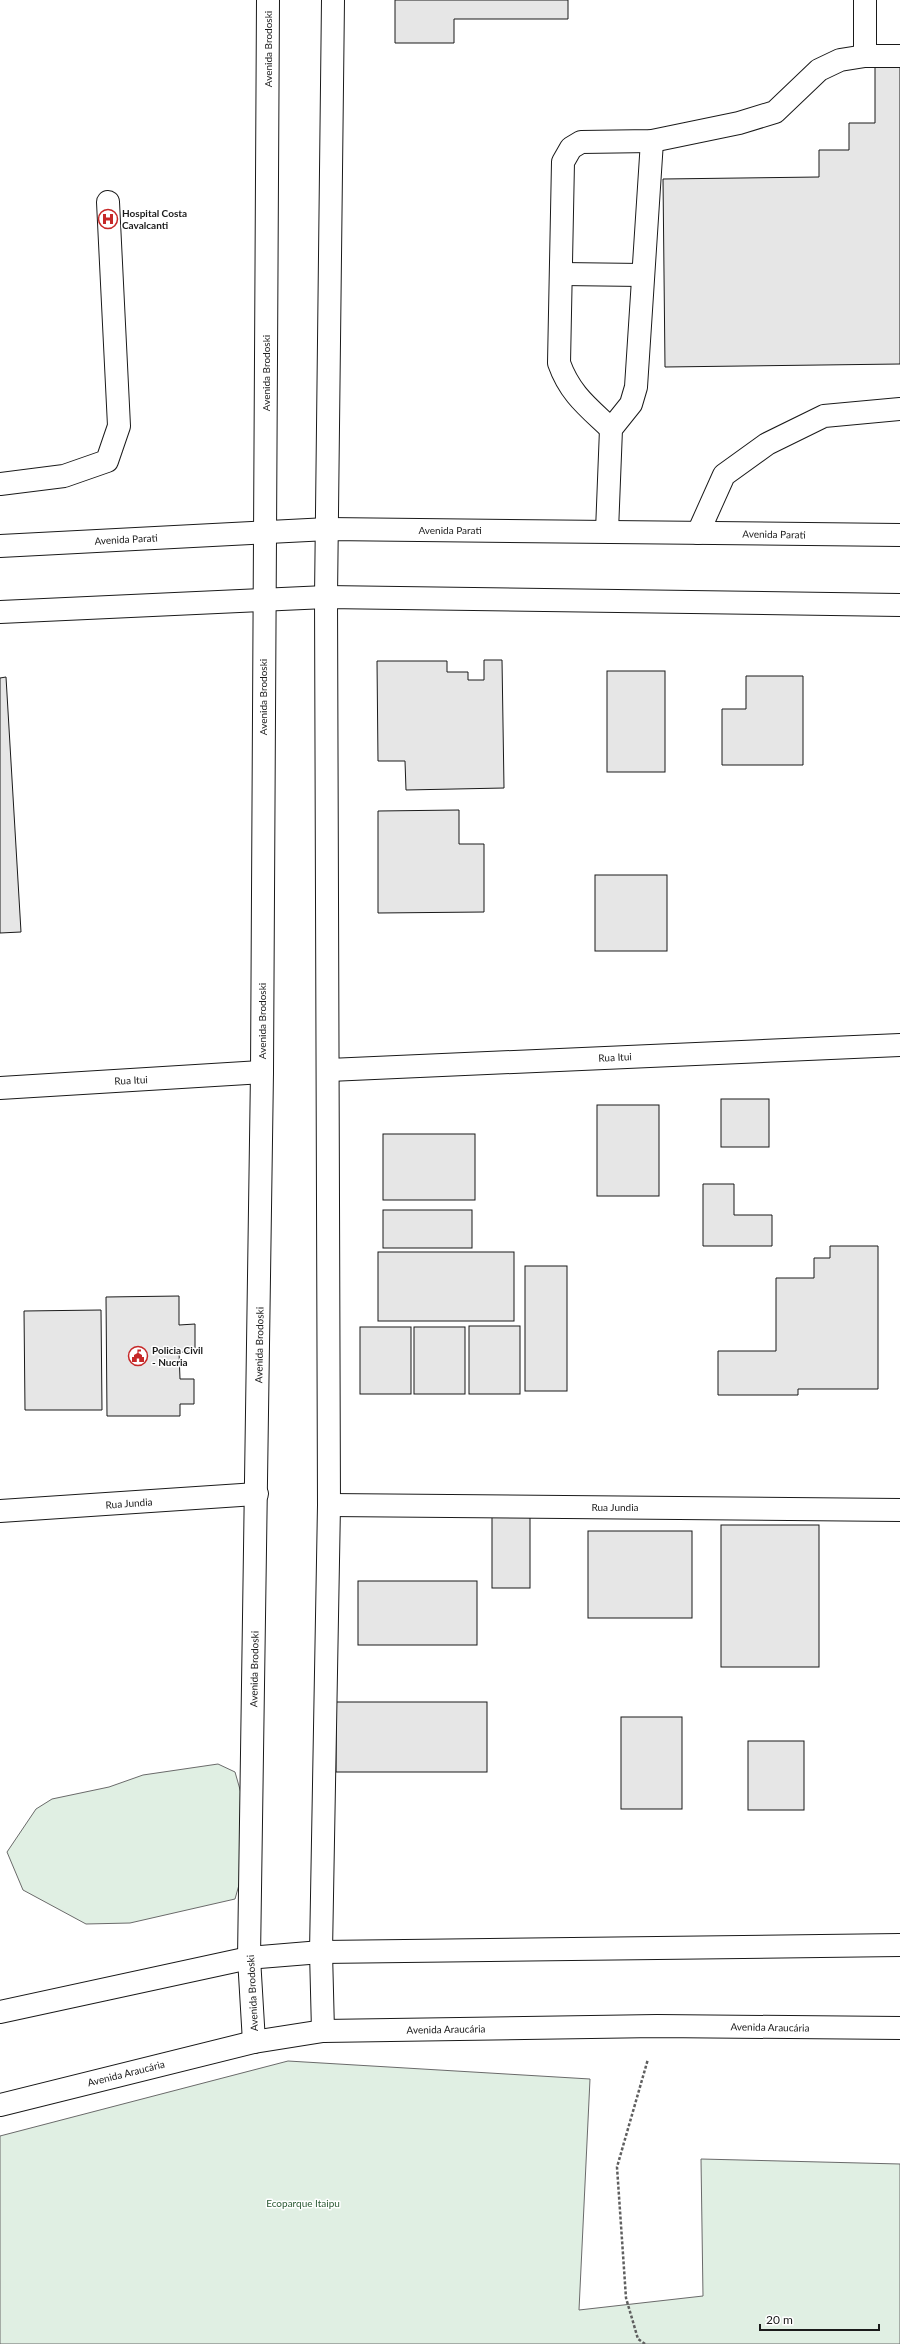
<svg xmlns="http://www.w3.org/2000/svg" width="900" height="2344" font-family="Lato,sans-serif">
	<style>
		.green { fill: #e0efe3; stroke: #6a6a6a }
		.building { fill: #e6e6e6; stroke: #1a1a1a }
		.lines { fill: none; stroke-linecap: round; stroke-linejoin: round }
		.minor-casing { stroke: #1a1a1a; stroke-width: 24 }
		.path { stroke: #5f5f5f; stroke-width: 2.5; stroke-dasharray: 3 2; stroke-linecap: butt }
		.minor { stroke: #fff; stroke-width: 22 }
		.labels { text-anchor: middle; stroke-width: 3; stroke-linejoin: round; paint-order: stroke }
		.street-label { font-size: 10px; fill: #1a1a1a; stroke: #fff }
		.poi-label { font-size: 10px; font-weight: bold; fill: #1a1a1a; stroke: #fff; text-anchor: start }
		.park-label { font-size: 10px; fill: #2b5a34; stroke: #fff }
	</style>
	<rect width="100%" height="100%" fill="#fff"/>
	<g class="green">
		<polygon points="218,1764 235,1772 241,1793 244,1867 235,1899 130,1923 86,1924 23,1890 7,1852 36,1809 52,1799 109,1787 143,1775"/>
		<polygon points="288,2061 590,2079 579,2310 703,2296 701,2159 900,2164 900,2344 0,2344 0,2136"/>
	</g>
	<g class="building">
		<polygon points="395,0 568,0 568,19 454,19 454,43 395,43"/>
		<polygon points="875,65 900,65 900,364 665,367 663,179 819,177 819,150 849,150 849,123 875,123"/>
		<polygon points="484,660 502,660 504,788 406,790 405,761 378,761 377,661 447,661 447,672 468,672 468,680 484,680"/>
		<rect x="607" y="671" width="58" height="101"/>
		<polygon points="746,676 803,676 803,765 722,765 722,709 746,709"/>
		<polygon points="6,677 21,932 0,933 0,678"/>
		<polygon points="459,810 459,844 484,844 484,912 378,913 378,811"/>
		<rect x="595" y="875" width="72" height="76"/>
		<rect x="721" y="1099" width="48" height="48"/>
		<rect x="597" y="1105" width="62" height="91"/>
		<rect x="383" y="1134" width="92" height="66"/>
		<polygon points="703,1184 734,1184 734,1215 772,1215 772,1246 703,1246"/>
		<rect x="383" y="1210" width="89" height="38"/>
		<polygon points="830,1246 878,1246 878,1389 798,1389 798,1395 718,1395 718,1351 776,1351 776,1278 814,1278 814,1258 830,1258"/>
		<rect x="378" y="1252" width="136" height="69"/>
		<rect x="525" y="1266" width="42" height="125"/>
		<polygon points="179,1296 179,1325 195,1324 195,1352 179,1352 180,1379 194,1379 194,1404 180,1404 180,1416 107,1416 106,1297"/>
		<polygon points="101,1310 102,1410 25,1410 24,1311"/>
		<rect x="469" y="1326" width="51" height="68"/>
		<rect x="360" y="1327" width="51" height="67"/>
		<rect x="414" y="1327" width="51" height="67"/>
		<rect x="492" y="1517" width="38" height="71"/>
		<rect x="721" y="1525" width="98" height="142"/>
		<rect x="588" y="1531" width="104" height="87"/>
		<rect x="358" y="1581" width="119" height="64"/>
		<rect x="336" y="1702" width="151" height="70"/>
		<rect x="621" y="1717" width="61" height="92"/>
		<rect x="748" y="1741" width="56" height="69"/>
	</g>
	<g class="lines">
		<defs>
			<g id="minor">
				<polyline points="865,56 865,0"/>
				<polyline points="562,274 642,275"/>
				<path d="M611,429C588,407 570,394 559,363L563,162L571,148L581,142L652,141L739,123L775,112L819,70L840,60L865,56H900"/>
				<polyline points="0,484 64,476 107,461 119,426 108,202"/>
				<polyline points="607,531 611,429 631,404 636,387 652,141"/>
				<polyline points="698,533 724,475 767,444 824,416 900,409"/>
				<polyline points="0,546 328,529 900,535"/>
				<polyline points="0,612 326,597 900,605"/>
				<polyline points="329,1070 900,1045"/>
				<polyline points="0,1088 262,1072"/>
				<polyline points="329,1505 900,1510"/>
				<polyline points="0,1511 257,1494"/>
				<polyline points="0,2012 249,1958 321,1952 900,1945"/>
				<polyline points="323,2031 321,1952 329,1505 326,597 333,0"/>
				<polyline points="254,2042 249,1958 262,1072 268,0"/>
				<polyline points="0,2105 254,2042 323,2031 657,2026 900,2028"/>
			</g>
		</defs>
		<use href="#minor" class="minor-casing"/>
		<polyline class="path" points="645,2344 638,2339 626,2298 617,2167 648,2059"/>
		<use href="#minor" class="minor"/>
	</g>
	<defs>
		<symbol id="hospital-ring" viewBox="-11 -11 22 22"><circle r="9.5" fill="#fff" stroke="#c62828" stroke-width="1.5"/><path d="M-5-5h3v3.5h4V-5h3V5h-3V1.5h-4V5h-3Z" fill="#c62828"/></symbol>
		<symbol id="civic-ring" viewBox="-11 -11 22 22"><circle r="9.5" fill="#fff" stroke="#c62828" stroke-width="1.5"/><path d="M-.6-6.5H3V-4.5H.6V-3L4-1V1h2V6H-6V1h2V-1L-.6-3ZM-1.2 2.5V6h2.4V2.5Z" fill="#c62828"/></symbol>
	</defs>
	<g fill-rule="evenodd">
		<use href="#hospital-ring" x="97" y="208" width="22" height="22"/>
		<use href="#civic-ring" x="127" y="1345" width="22" height="22"/>
	</g>
	<g class="labels">
		<g class="street-label">
			<text transform="translate(268 49) rotate(-90)" y="4">Avenida Brodoski</text>
			<text transform="translate(266 373) rotate(-90)" y="4">Avenida Brodoski</text>
			<text x="450" y="534">Avenida Parati</text>
			<text transform="translate(774 534) rotate(1)" y="4">Avenida Parati</text>
			<text transform="translate(126 539) rotate(-3)" y="4">Avenida Parati</text>
			<text transform="translate(263 697) rotate(-90)" y="4">Avenida Brodoski</text>
			<text transform="translate(262 1021) rotate(-90)" y="4">Avenida Brodoski</text>
			<text transform="translate(615 1057) rotate(-3)" y="4">Rua Itui</text>
			<text transform="translate(131 1080) rotate(-3)" y="4">Rua Itui</text>
			<text transform="translate(259 1345) rotate(-89)" y="4">Avenida Brodoski</text>
			<text transform="translate(129 1503) rotate(-4)" y="4">Rua Jundia</text>
			<text x="615" y="1511">Rua Jundia</text>
			<text transform="translate(254 1669) rotate(-89)" y="4">Avenida Brodoski</text>
			<text transform="translate(252 1993) rotate(-93)" y="4">Avenida Brodoski</text>
			<text transform="translate(770 2027) rotate(1)" y="4">Avenida Araucária</text>
			<text transform="translate(446 2029) rotate(-1)" y="4">Avenida Araucária</text>
			<text transform="translate(126 2073) rotate(-14)" y="4">Avenida Araucária</text>
		</g>
		<g class="poi-label">
			<text x="122" y="217">Hospital Costa<tspan x="122" dy="12">Cavalcanti</tspan></text>
			<text x="152" y="1354">Policia Civil<tspan x="152" dy="12">- Nucria</tspan></text>
		</g>
		<g class="park-label">
			<text x="303" y="2207">Ecoparque Itaipu</text>
		</g>
	</g>
	<path d="M760 2324v6h119v-6" fill="none" stroke="#1a1a1a" stroke-width="2"/>
	<text x="766" y="2324" font-size="12" fill="#1a1a1a" stroke="#ffffff" stroke-width="3" paint-order="stroke">20 m</text>
</svg>
